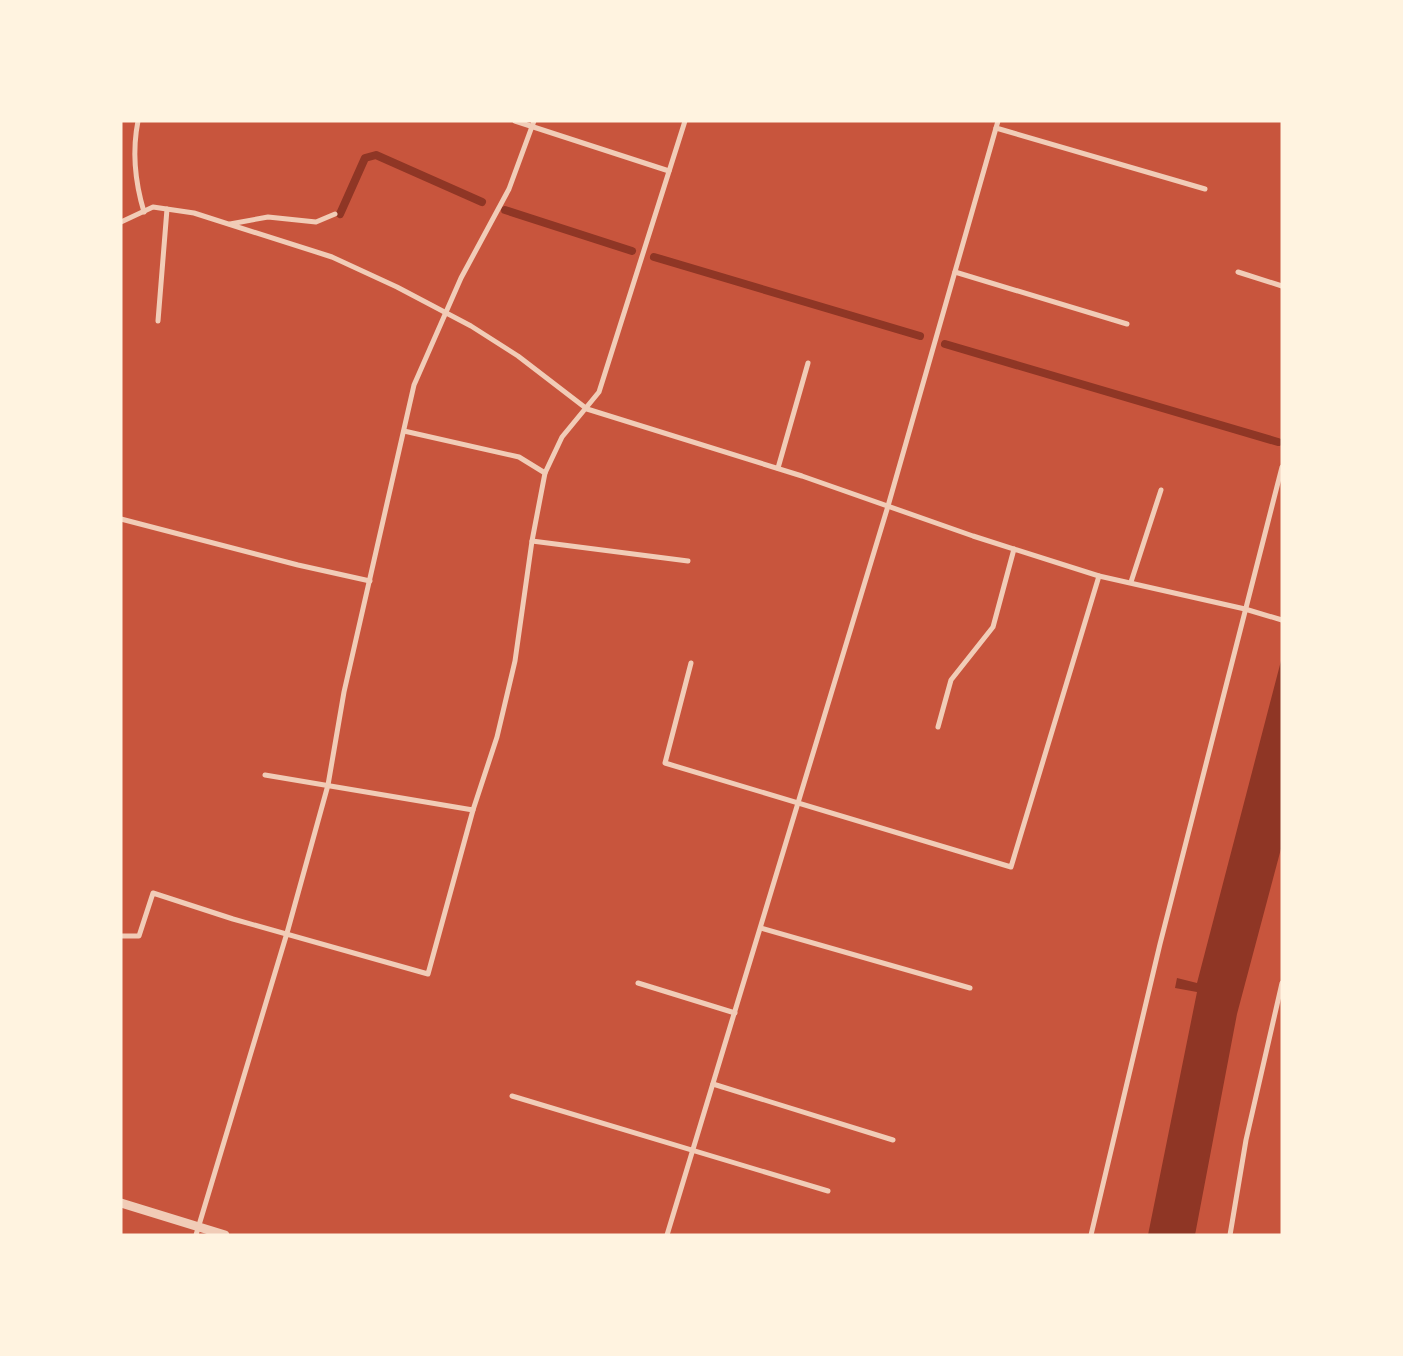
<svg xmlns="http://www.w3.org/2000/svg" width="1403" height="1356" font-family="'Zilla Slab',serif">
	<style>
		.water { fill: #8f3625 }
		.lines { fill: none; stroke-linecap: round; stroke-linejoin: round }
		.stream { stroke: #8f3625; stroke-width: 8 }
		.minor { stroke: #f1ccb7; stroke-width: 5 }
		.tertiary { stroke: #f1ccb7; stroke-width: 9 }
	</style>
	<rect width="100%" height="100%" fill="#c8553d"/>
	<polygon class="water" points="1282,657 1282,845 1237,1014 1195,1235 1148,1235 1197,992 1175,988 1177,978 1197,983"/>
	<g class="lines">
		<g class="stream">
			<polyline points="505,210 632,251"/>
			<polyline points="340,214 365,158 376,155 482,202"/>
			<polyline points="654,257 920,336"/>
			<polyline points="945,344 1278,442"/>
		</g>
		<g class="minor">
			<path d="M138,121C132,151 135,182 144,212"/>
			<polyline points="515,121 669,171"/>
			<polyline points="996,128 1205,189"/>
			<polyline points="121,222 153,207 194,213 332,257 397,287 471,326 518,356 587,409 802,476 973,536 1099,576 1245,609 1282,620"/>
			<polyline points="230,224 268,217 316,222 335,214"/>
			<polyline points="955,272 1127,324"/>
			<polyline points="1238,272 1282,286"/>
			<polyline points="158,321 167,209"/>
			<polyline points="404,431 519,457 545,473"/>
			<polyline points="778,468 808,363"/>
			<polyline points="121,519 298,565 370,581"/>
			<polyline points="532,541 688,561"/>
			<polyline points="1131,582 1161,490"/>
			<polyline points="691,663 665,763 1011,867 1099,576"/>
			<polyline points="938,727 951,680 993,627 1014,549"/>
			<polyline points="265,775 473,810"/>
			<polyline points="761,928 970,988"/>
			<polyline points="121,936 139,936 153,893 233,919 428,974 473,810 497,737 515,661 532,541 545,473 562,437 599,392 685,121"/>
			<polyline points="638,983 735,1013"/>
			<polyline points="713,1084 893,1140"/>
			<polyline points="512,1096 828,1191"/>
			<polyline points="196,1235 287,933 328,785 344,692 414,385 461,278 509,189 534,121"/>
			<polyline points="667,1235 888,506 998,121"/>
			<polyline points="1091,1235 1160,944 1282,467"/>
			<polyline points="1230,1235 1246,1140 1282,983"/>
		</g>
		<polyline class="tertiary" points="121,1203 225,1235"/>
	</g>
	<rect width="1403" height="1356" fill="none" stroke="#fff3e0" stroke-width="245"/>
</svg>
